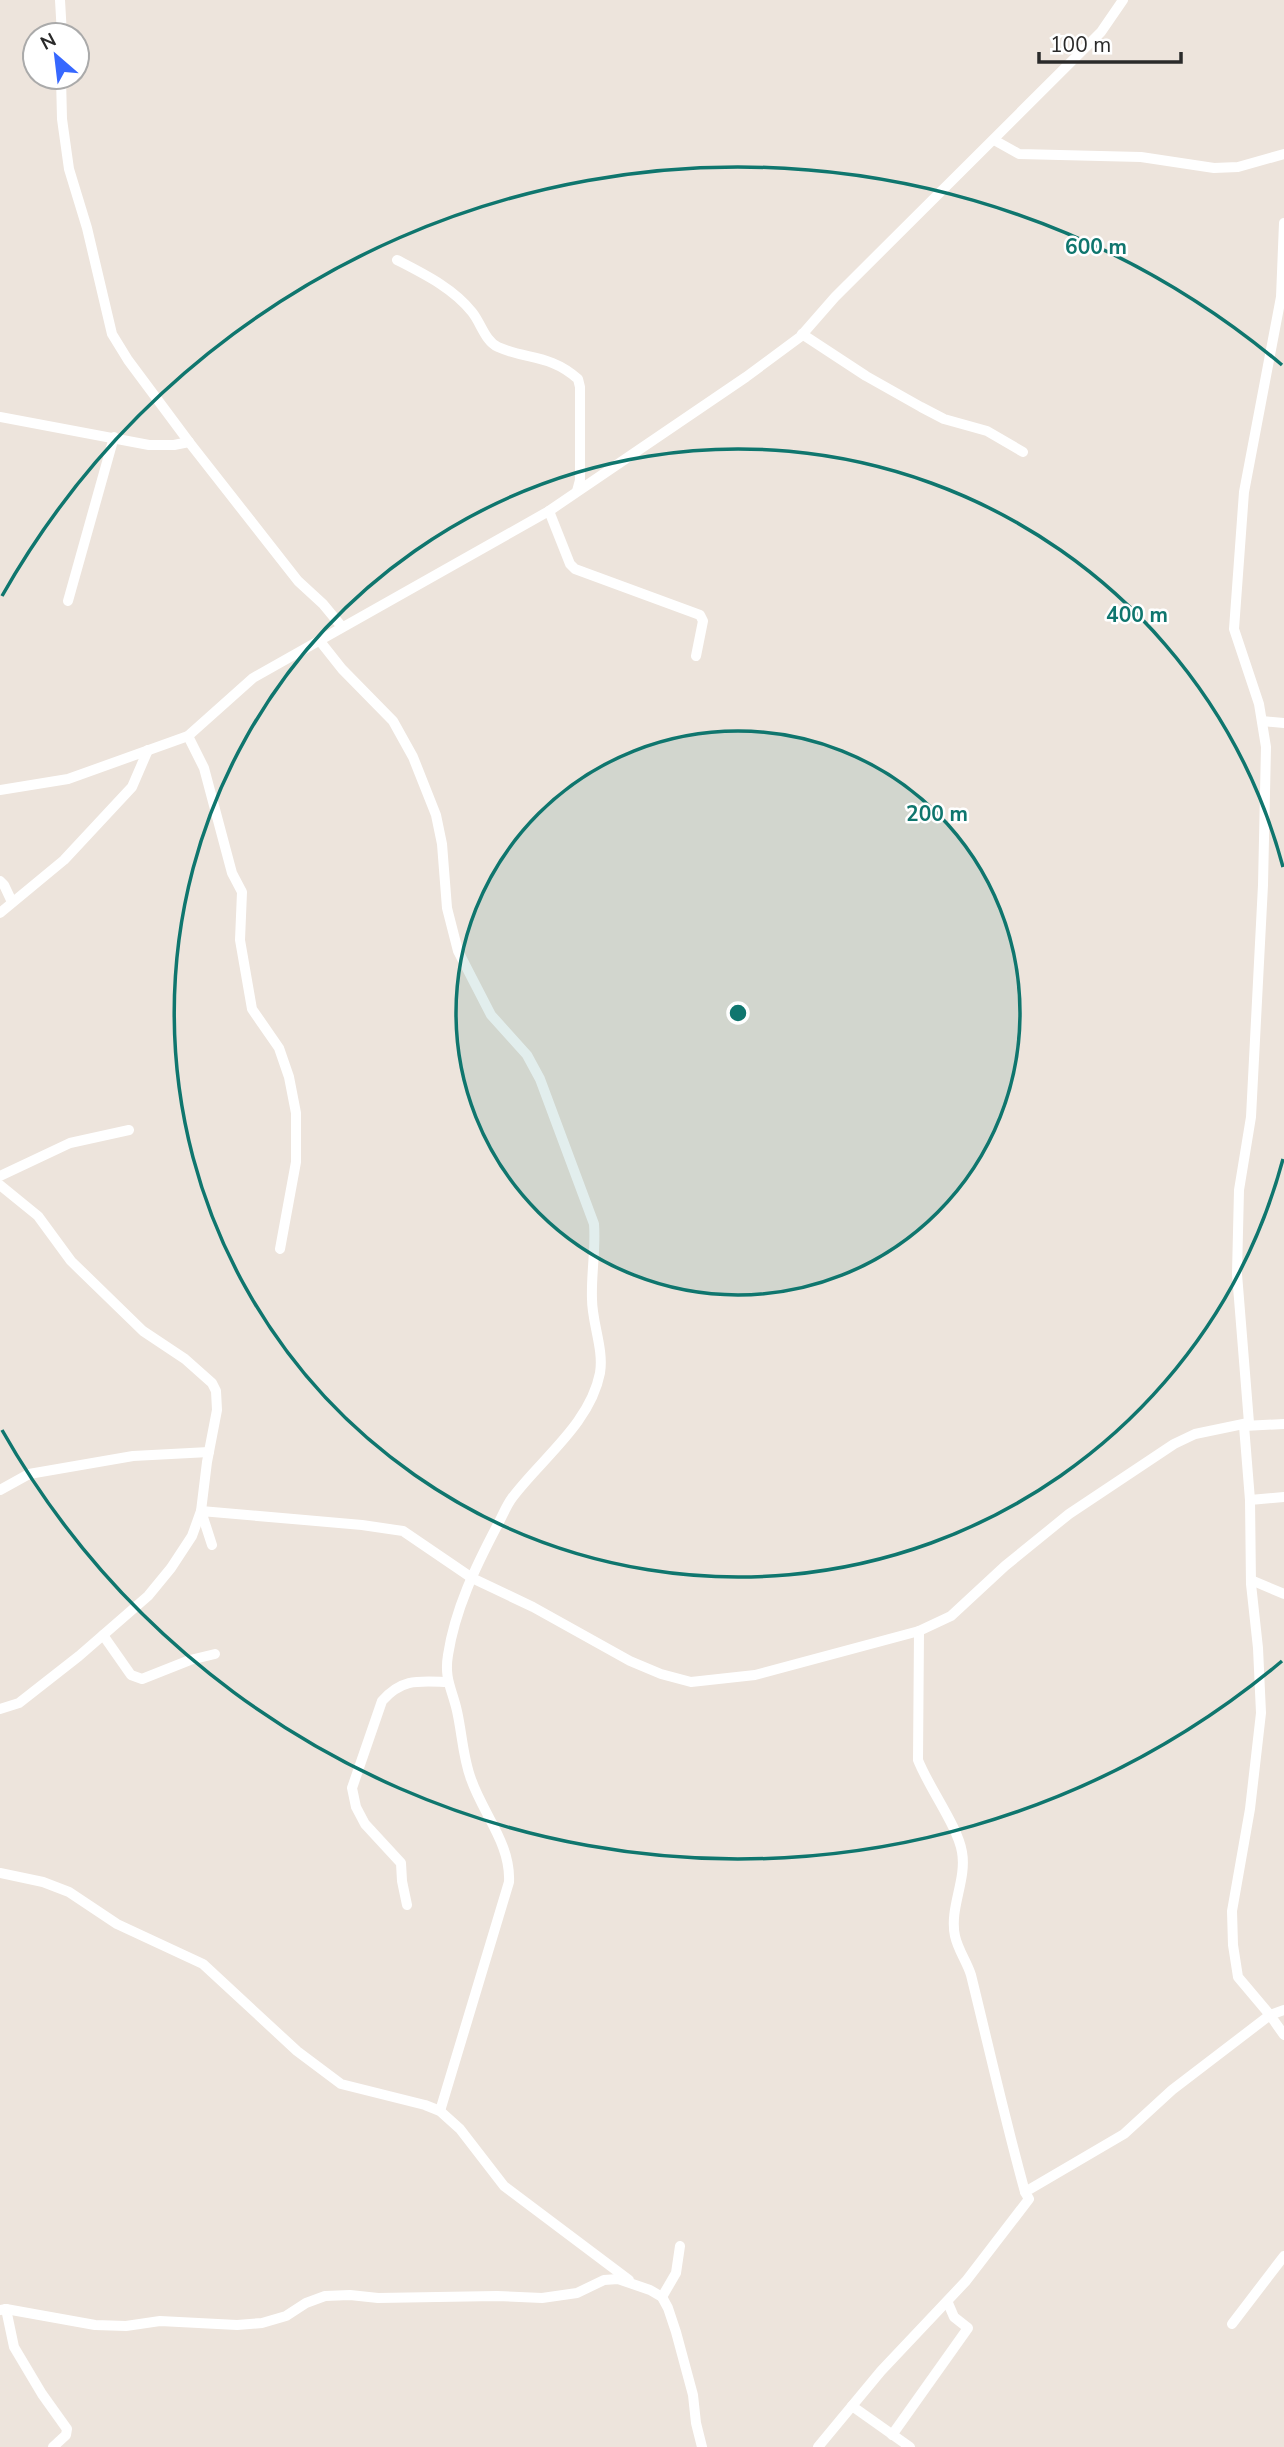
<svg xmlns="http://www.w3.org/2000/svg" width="1284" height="2447" font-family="'Nunito Sans',sans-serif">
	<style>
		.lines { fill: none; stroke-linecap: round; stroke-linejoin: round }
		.minor { stroke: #fff; stroke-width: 10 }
		.ring { fill: none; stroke: #0f766e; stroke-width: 3.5 }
		.centre { fill: #0f766e; stroke: #fff; stroke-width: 3.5 }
		.ring-label { font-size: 21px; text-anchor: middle; font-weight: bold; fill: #0f766e; stroke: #fff; stroke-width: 5; stroke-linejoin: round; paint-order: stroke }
	</style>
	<rect width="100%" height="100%" fill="#ede4dc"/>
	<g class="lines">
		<g class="minor">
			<polyline points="60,0 62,35"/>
			<polyline points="61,77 62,119 69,169 87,228 112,334 128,360 189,442 298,581 323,604 342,627"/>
			<polyline points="994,140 1019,154 1141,157 1214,168 1238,167 1284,154"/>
			<path d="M397,260C424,274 453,288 472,312C481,323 485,341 498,347C527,360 550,354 578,379L580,387V480L577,491"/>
			<polyline points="802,334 866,376 921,407 944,419 987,431 1023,452"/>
			<polyline points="0,417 149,445 174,445 189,442"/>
			<polyline points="549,511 570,564 575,569 700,615 703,621 696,656"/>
			<polyline points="68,601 114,437"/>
			<path d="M319,640L342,669L393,721L413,757L436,815L442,844L447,908L458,951L491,1015L527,1055L540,1079L594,1224C596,1249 591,1274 592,1299C592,1323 604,1349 600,1373C590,1424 541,1459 512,1498C506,1506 502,1517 497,1526C476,1566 455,1609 448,1655C444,1679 452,1689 457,1711C462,1733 463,1758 471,1779C483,1814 511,1844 509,1882L440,2111"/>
			<polyline points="1262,721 1284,723"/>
			<polyline points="188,736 204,768 232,873 242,892 240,940 252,1009 279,1048 289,1077 296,1113 296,1162 280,1249"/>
			<polyline points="0,790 68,779 188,736 253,678 549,511 746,377 800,337 835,297 1101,32 1123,0"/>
			<polyline points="0,881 4,885 12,902"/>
			<polyline points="0,913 64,860 132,787 148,750"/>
			<polyline points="0,1176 70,1143 129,1130"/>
			<polyline points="0,1185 38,1216 71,1261 143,1331 185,1359 212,1383 216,1391 217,1410 207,1462 201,1511 192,1536 171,1568 148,1596 79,1656 19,1703 0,1709"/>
			<polyline points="1244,1426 1284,1424"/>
			<polyline points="0,1490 29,1474 133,1456 209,1452"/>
			<polyline points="1250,1500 1284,1497"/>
			<polyline points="212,1545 201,1511 362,1525 403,1531 472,1578 533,1607 630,1661 661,1674 691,1682 755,1675 919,1631 951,1616 1005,1566 1069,1514 1174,1444 1195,1434 1248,1423"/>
			<polyline points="1251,1580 1284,1594"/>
			<path d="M919,1631L918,1760C929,1788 958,1827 962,1852C967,1880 949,1908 955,1936C958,1950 967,1962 971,1975C989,2048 1005,2120 1025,2192"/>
			<polyline points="103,1635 131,1675 142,1679 190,1660 215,1654"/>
			<polyline points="0,1873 43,1882 69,1892 117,1924 203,1964 297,2051 341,2084 425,2105 440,2111 460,2129 504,2186 629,2280"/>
			<path d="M407,1905L402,1881L401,1863L365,1824L356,1807L352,1788L382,1701C402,1678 419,1681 447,1682"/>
			<polyline points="1284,2010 1270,2015 1284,2035"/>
			<polyline points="662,2297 676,2273 680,2246"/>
			<polyline points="6,2309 14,2347 42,2394 67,2429 66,2435 53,2447"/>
			<polyline points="0,2310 6,2309 95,2325 126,2326 160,2321 237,2325 262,2323 286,2316 306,2303 325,2296 350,2295 378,2298 497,2296 542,2298 577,2293 604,2280 618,2279 650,2290 662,2297 668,2308 676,2332 693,2395 696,2423 702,2447"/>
			<polyline points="1232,2324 1284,2256"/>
			<polyline points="852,2406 910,2447"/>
			<polyline points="892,2435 968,2328 954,2317 948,2303"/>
			<polyline points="818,2447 881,2371 966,2281 1029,2199 1025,2192 1124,2134 1172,2090 1270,2015 1238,1977 1233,1945 1232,1911 1250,1809 1261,1713 1258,1648 1251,1584 1250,1500 1244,1426 1249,1423 1237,1274 1239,1190 1251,1117 1263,885 1266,747 1259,704 1234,629 1244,492 1281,297 1284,223"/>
		</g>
	</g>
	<circle cx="738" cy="1013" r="282" fill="#0f766e" fill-opacity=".12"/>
	<g class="ring">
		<circle cx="738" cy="1013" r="282"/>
		<path d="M1283 1159A564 564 0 1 1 1283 867"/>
		<path d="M1282 1661A846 846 0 0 1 2 1430M2 596A846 846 0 0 1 1282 365"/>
	</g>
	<circle cx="738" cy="1013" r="10" class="centre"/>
	<g class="ring-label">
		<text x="1096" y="254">600 m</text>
		<text x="1137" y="622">400 m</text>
		<text x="937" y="821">200 m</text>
	</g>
	<g transform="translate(56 56) rotate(332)"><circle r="33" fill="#ffffff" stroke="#aaaaaa" stroke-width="2"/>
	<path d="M0-5L12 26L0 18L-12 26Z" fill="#3768ff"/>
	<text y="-10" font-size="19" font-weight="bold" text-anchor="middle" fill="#2a2a2a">N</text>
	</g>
	<path d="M1039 52v10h142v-10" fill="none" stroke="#2a2a2a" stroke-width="3.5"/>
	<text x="1050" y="52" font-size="21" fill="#2a2a2a" stroke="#ffffff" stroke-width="5" paint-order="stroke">100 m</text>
</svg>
